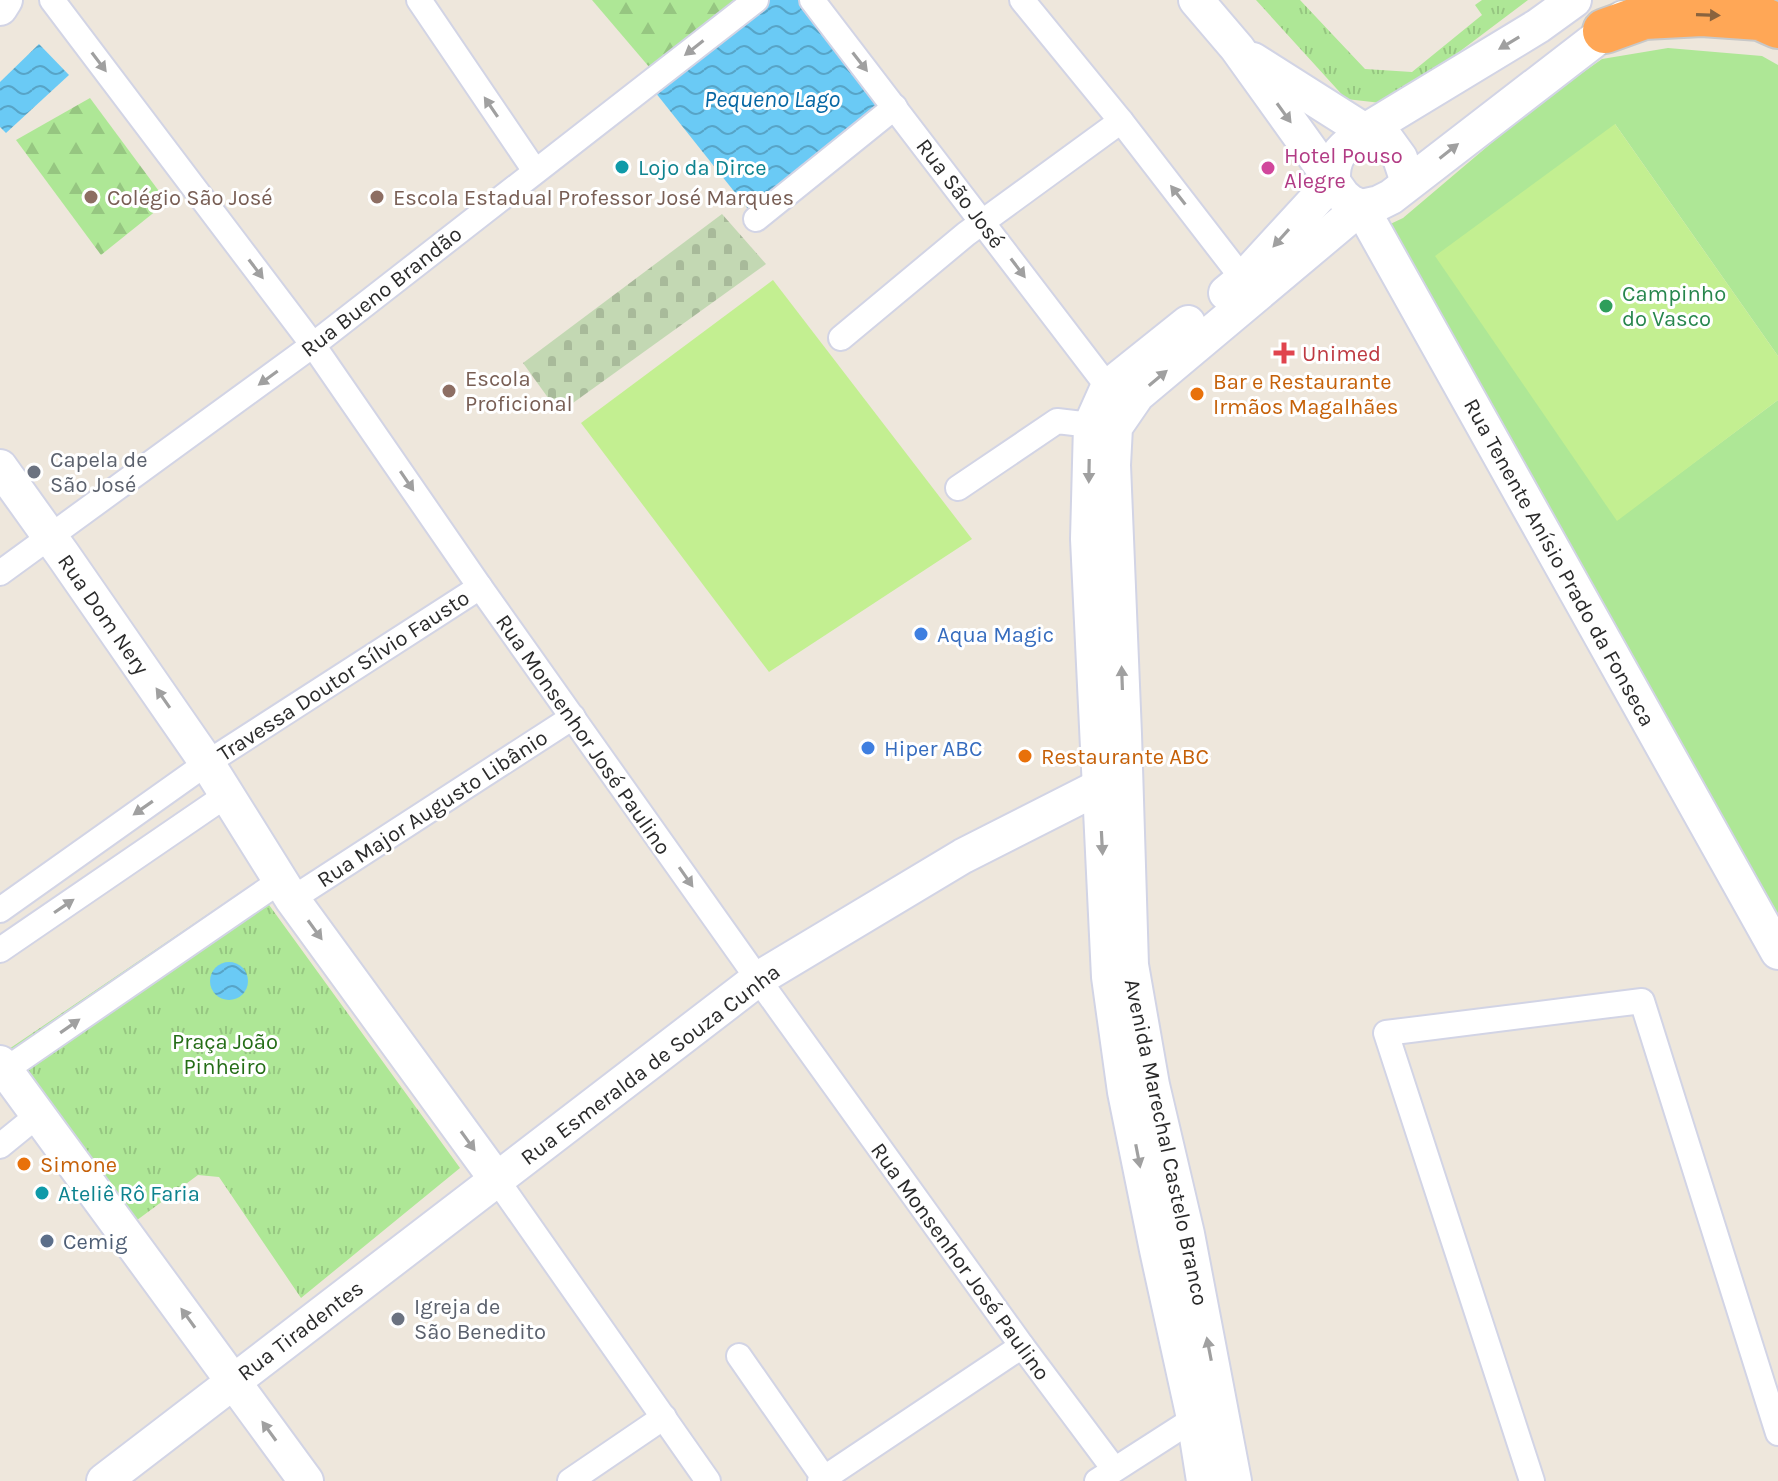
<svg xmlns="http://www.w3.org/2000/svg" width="1778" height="1481" font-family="Karla,sans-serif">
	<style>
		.grass { fill: #aee796 }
		.forest { fill: url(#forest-firs) }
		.cemetery { fill: url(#cemetery-stones) }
		.park { fill: url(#park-tufts) }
		.pitch { fill: #c3ef91 }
		.water { fill: url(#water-waves) }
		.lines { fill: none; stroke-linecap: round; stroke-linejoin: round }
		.street-casing { stroke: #d2d4e5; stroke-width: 28 }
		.secondary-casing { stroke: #d2d4e5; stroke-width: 38 }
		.highway-casing { stroke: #c8c8c8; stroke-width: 48 }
		.street { stroke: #fff; stroke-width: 24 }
		.secondary { stroke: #fff; stroke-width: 34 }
		.highway { stroke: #ffa756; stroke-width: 44 }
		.oneway { fill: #8a633e }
		.oneway2 { fill: #a0a0a0 }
		.culture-dot { fill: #0f9aa8; stroke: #fff; stroke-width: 3 }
		.hotel-dot { fill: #d1479c; stroke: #fff; stroke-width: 3 }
		.education-dot { fill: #8d6e63; stroke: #fff; stroke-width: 3 }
		.leisure-dot { fill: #2e9e5b; stroke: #fff; stroke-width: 3 }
		.health-dot { fill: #e0444e; stroke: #fff; stroke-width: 3 }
		.food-dot { fill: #e8710a; stroke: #fff; stroke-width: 3 }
		.worship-dot { fill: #6b7280; stroke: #fff; stroke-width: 3 }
		.shop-dot { fill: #3f7fe0; stroke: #fff; stroke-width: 3 }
		.service-dot { fill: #5c6f8a; stroke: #fff; stroke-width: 3 }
		.labels { text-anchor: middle; stroke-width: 6; stroke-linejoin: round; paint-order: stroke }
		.hotel-label { font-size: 22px; fill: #b23c85; stroke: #fff; text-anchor: start }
		.culture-label { font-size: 22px; fill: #0d838f; stroke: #fff; text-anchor: start }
		.street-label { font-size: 22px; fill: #2b2b2b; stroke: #fff }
		.education-label { font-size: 22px; fill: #785e54; stroke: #fff; text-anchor: start }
		.leisure-label { font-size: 22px; fill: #27864d; stroke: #fff; text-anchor: start }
		.health-label { font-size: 22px; fill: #be3a42; stroke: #fff; text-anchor: start }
		.food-label { font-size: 22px; fill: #c56008; stroke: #fff; text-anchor: start }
		.worship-label { font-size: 22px; fill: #5b616d; stroke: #fff; text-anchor: start }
		.shop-label { font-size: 22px; fill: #366cbe; stroke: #fff; text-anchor: start }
		.park-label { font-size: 22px; fill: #246d16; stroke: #fff }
		.service-label { font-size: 22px; fill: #4e5e75; stroke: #fff; text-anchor: start }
		.water-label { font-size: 24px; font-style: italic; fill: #0667a4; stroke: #fff }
	</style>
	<defs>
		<pattern id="forest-firs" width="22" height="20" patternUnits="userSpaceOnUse" patternTransform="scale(2)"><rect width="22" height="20" fill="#aee796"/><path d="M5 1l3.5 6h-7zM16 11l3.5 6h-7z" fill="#96c681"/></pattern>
		<pattern id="cemetery-stones" width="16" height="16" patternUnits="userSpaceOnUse" patternTransform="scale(2)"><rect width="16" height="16" fill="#c3d8b3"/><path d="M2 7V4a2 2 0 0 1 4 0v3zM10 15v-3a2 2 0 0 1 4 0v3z" fill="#a8ba9a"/></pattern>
		<pattern id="park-tufts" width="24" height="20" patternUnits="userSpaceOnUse" patternTransform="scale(2)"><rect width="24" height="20" fill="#aee796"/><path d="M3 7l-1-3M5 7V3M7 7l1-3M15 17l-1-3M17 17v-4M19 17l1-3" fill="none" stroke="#96c681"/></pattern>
		<pattern id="water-waves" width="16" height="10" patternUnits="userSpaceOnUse" patternTransform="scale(2)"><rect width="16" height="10" fill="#6acaf5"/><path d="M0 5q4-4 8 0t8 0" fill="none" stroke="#57a4c7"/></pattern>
	</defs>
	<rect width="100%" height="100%" fill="#eee7dc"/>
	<polygon class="grass" points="1668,48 1762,56 1778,65 1778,356 1615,124 1617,520 1778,400 1778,914 1607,613 1384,227 1403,218 1534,107 1602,59"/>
	<g class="forest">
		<polygon points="592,0 742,0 650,68"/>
		<polygon points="90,98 167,202 101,255 16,140"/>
	</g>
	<polygon class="cemetery" points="722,214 766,264 559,413 523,363"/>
	<g class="park">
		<polygon points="1256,0 1300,0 1365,69 1412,72 1482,15 1475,5 1482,0 1528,0 1390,104 1346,99"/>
		<polygon points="239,893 264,898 460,1168 301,1298 219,1177 198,1175 129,1226 6,1051"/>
	</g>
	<g class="pitch">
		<polygon points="1615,124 1778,356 1778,400 1617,521 1435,256"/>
		<polygon points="773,280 972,539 769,672 581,423"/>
	</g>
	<g class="water">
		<polygon points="760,0 812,0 895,107 756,219 655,92"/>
		<polygon points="39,44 69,75 6,133 0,127 0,82"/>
		<circle cx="229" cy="981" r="19"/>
	</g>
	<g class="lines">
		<defs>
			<g id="street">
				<polyline points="52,0 313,345 480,587 758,979 1022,1346 1114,1469"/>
				<polyline points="419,0 535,171"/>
				<polyline points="812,0 1108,387"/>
				<polyline points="1022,0 1121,121 1243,279"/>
				<polyline points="756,219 895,107"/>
				<polyline points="841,338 966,234 1121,121"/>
				<polyline points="958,488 1057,421 1091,425"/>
				<polyline points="0,573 313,345 756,0"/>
				<polyline points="292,899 573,717"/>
				<polyline points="0,910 207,763 480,587"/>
				<polyline points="0,950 228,794"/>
				<polyline points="5,1070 280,881"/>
				<polyline points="0,1146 38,1115"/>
				<polyline points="497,1180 708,1481"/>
				<polyline points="739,1356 826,1481"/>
				<polyline points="570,1481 664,1417"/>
				<polyline points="820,1481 1022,1346"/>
				<polyline points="1097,1481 1206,1411"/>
				<polyline points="1532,1481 1386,1033 1642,1001 1778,1433"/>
			</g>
			<g id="secondary">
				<polyline points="1196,0 1237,48 1343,196 1350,202 1361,207 1778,952"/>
				<polyline points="0,8 5,0"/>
				<polyline points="1253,60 1365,131 1387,140 1400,158 1408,182"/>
				<path d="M1333,181C1332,152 1344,148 1365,131L1538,26L1574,0"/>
				<polyline points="1226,293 1243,279 1333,181"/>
				<polyline points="1188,323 1108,387 1091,425 1088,539 1109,977 1125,1092 1157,1250 1194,1418 1204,1481"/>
				<polyline points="0,467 63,555 207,763 292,899 497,1180"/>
				<polyline points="0,1063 306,1481"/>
				<polyline points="104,1481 758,979 963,856 1099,787 1111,772"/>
				<polyline points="1234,1481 1187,1234 1152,1085 1131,965 1124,734 1113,465 1115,427 1137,395 1361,207 1379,203 1391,197 1623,18"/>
			</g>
			<polyline id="highway" points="1605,31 1644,17 1702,14 1760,18 1778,26"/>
		</defs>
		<use href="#street" class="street-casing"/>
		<use href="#secondary" class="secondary-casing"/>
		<use href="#highway" class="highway-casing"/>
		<use href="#street" class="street"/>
		<use href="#secondary" class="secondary"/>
		<use href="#highway" class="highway"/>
	</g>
	<defs><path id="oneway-solid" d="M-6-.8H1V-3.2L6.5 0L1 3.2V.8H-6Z" transform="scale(2)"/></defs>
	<use class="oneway" href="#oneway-solid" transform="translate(1708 15) rotate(2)"/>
	<g class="oneway2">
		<use href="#oneway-solid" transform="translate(1509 43) rotate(149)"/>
		<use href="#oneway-solid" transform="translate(694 48) rotate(142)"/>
		<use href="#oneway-solid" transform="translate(99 62) rotate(53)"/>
		<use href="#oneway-solid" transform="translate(860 62) rotate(52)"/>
		<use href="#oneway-solid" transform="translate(491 107) rotate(-124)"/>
		<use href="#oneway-solid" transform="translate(1284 113) rotate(54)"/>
		<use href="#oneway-solid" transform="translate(1449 151) rotate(-38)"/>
		<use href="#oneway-solid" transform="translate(1178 195) rotate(-128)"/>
		<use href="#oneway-solid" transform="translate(1281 238) rotate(132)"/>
		<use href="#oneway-solid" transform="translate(1018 268) rotate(53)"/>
		<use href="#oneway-solid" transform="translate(256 269) rotate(53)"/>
		<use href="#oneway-solid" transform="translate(268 378) rotate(144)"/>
		<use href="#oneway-solid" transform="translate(1158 378) rotate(-40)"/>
		<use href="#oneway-solid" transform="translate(1089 471) rotate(91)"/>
		<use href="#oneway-solid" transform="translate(407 481) rotate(56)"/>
		<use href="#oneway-solid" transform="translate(1122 678) rotate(-92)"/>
		<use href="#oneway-solid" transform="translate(163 698) rotate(-125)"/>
		<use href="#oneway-solid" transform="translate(143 808) rotate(145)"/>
		<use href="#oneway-solid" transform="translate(1102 843) rotate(87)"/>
		<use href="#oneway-solid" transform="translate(686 877) rotate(55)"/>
		<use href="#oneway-solid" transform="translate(64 906) rotate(-34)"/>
		<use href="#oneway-solid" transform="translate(315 930) rotate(54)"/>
		<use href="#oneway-solid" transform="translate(70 1026) rotate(-35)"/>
		<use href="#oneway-solid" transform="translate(468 1141) rotate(54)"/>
		<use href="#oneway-solid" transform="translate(1138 1156) rotate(79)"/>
		<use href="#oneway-solid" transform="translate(188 1318) rotate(-126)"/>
		<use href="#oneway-solid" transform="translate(1209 1349) rotate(-101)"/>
		<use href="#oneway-solid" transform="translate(269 1431) rotate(-126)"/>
	</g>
	<g class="culture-dot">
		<circle cx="622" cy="167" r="8"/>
		<circle cx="42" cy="1193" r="8"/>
	</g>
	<circle class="hotel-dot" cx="1268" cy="168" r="8"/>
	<g class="education-dot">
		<circle cx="91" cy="197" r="8"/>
		<circle cx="377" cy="197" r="8"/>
		<circle cx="449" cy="391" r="8"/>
	</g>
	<circle class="leisure-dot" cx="1606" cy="306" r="8"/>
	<path class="health-dot" d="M1280 341h8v8h8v8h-8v8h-8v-8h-8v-8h8z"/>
	<g class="food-dot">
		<circle cx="1197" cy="394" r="8"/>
		<circle cx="1025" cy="756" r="8"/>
		<circle cx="24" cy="1164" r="8"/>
	</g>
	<g class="worship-dot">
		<circle cx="34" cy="472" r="8"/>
		<circle cx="398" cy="1319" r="8"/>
	</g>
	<g class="shop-dot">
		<circle cx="921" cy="634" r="8"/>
		<circle cx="868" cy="748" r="8"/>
	</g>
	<circle class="service-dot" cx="47" cy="1241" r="8"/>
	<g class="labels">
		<g class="hotel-label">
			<text x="1284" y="163">Hotel Pouso<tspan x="1284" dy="25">Alegre</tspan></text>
		</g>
		<g class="culture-label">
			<text x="638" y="175">Lojo da Dirce</text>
			<text x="58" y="1201">Ateliê Rô Faria</text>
		</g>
		<g class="street-label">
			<text transform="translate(961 193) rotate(53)" y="8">Rua São José</text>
			<text transform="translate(381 291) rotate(-38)" y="8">Rua Bueno Brandão</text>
			<text transform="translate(1560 562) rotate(61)" y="8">Rua Tenente Anísio Prado da Fonseca</text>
			<text transform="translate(104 614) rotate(55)" y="8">Rua Dom Nery</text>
			<text transform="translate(343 675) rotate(-33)" y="8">Travessa Doutor Sílvio Fausto</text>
			<text transform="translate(584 734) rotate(55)" y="8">Rua Monsenhor José Paulino</text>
			<text transform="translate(432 808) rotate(-33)" y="8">Rua Major Augusto Libânio</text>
			<text transform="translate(650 1064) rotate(-37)" y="8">Rua Esmeralda de Souza Cunha</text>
			<text transform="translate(1167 1142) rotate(78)" y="8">Avenida Marechal Castelo Branco</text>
			<text transform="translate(961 1261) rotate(54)" y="8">Rua Monsenhor José Paulino</text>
			<text transform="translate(300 1330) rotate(-37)" y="8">Rua Tiradentes</text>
		</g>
		<g class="education-label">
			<text x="107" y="205">Colégio São José</text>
			<text x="393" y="205">Escola Estadual Professor José Marques</text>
			<text x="465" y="386">Escola<tspan x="465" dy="25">Proficional</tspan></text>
		</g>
		<g class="leisure-label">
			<text x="1622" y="301">Campinho<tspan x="1622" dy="25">do Vasco</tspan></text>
		</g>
		<g class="health-label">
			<text x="1302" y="361">Unimed</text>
		</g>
		<g class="food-label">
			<text x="1213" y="389">Bar e Restaurante<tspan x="1213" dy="25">Irmãos Magalhães</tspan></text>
			<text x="1041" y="764">Restaurante ABC</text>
			<text x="40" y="1172">Simone</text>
		</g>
		<g class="worship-label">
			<text x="50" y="467">Capela de<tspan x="50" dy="25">São José</tspan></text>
			<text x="414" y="1314">Igreja de<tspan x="414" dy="25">São Benedito</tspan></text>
		</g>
		<g class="shop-label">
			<text x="937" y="642">Aqua Magic</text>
			<text x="884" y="756">Hiper ABC</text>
		</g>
		<g class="park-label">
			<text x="225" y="1049">Praça João<tspan x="225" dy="25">Pinheiro</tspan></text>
		</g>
		<g class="service-label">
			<text x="63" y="1249">Cemig</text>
		</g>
		<g class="water-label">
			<text x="772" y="107">Pequeno Lago</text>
		</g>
	</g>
</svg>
